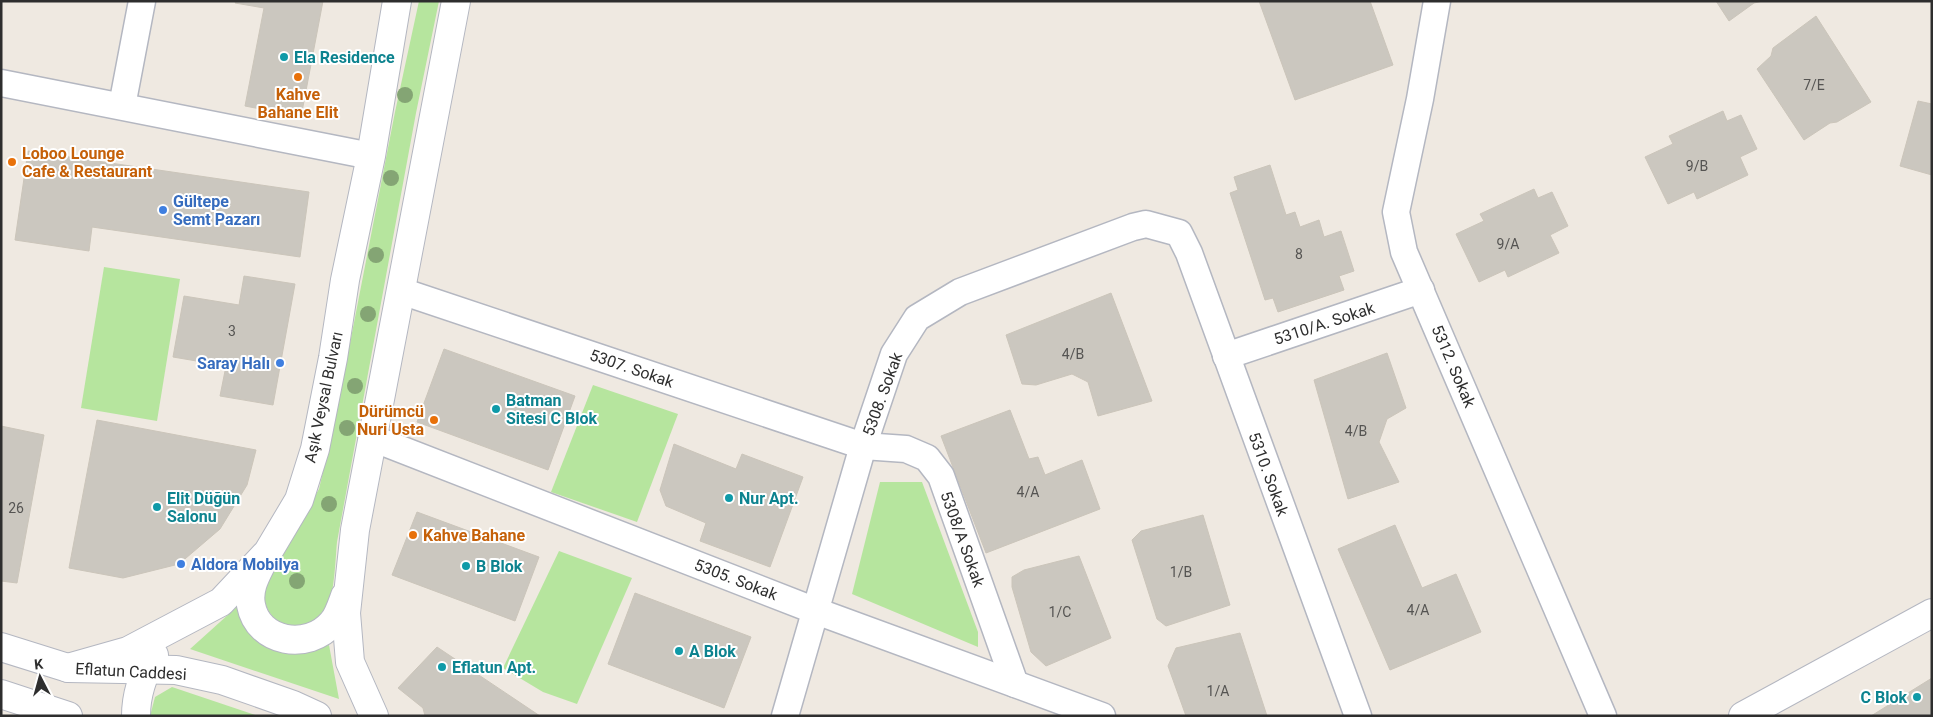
<svg xmlns="http://www.w3.org/2000/svg" width="1933" height="717" font-family="Roboto,sans-serif">
	<style>
		.green { fill: #b6e59e }
		.building { fill: #cbc7bf; stroke: #cbc5ba }
		.lines { fill: none; stroke-linecap: round; stroke-linejoin: round }
		.minor-casing { stroke: #b4b7c1; stroke-width: 29 }
		.tertiary-casing { stroke: #b4b7c1; stroke-width: 30 }
		.secondary-casing { stroke: #b4b7c1; stroke-width: 30 }
		.minor { stroke: #fff; stroke-width: 26 }
		.tertiary { stroke: #fff; stroke-width: 28 }
		.secondary { stroke: #fff; stroke-width: 28 }
		.tree { fill: #84a574 }
		.culture-dot { fill: #0f9aa8; stroke: #fff; stroke-width: 2 }
		.food-dot { fill: #e8710a; stroke: #fff; stroke-width: 2 }
		.shop-dot { fill: #3f7fe0; stroke: #fff; stroke-width: 2 }
		.labels { text-anchor: middle; stroke-width: 4; stroke-linejoin: round; paint-order: stroke }
		.number-label { font-size: 14px; fill: #555452 }
		.culture-label { font-size: 16px; font-weight: bold; fill: #0d838f; stroke: #fff; text-anchor: start }
		.food-label { font-size: 16px; font-weight: bold; fill: #c56008; stroke: #fff; text-anchor: start }
		.shop-label { font-size: 16px; font-weight: bold; fill: #366cbe; stroke: #fff; text-anchor: start }
		.street-label { font-size: 16px; fill: #2e2e2e; stroke: #fff }
	</style>
	<rect width="100%" height="100%" fill="#efe9e1"/>
	<g class="green">
		<path d="M419,1H439L416,113L337,542C335,560 335,614 317,623C308,626 295,626 286,628C263,611 261,601 268,574L319,489L336,415L395,112Z"/>
		<polygon points="104,267 180,279 157,421 81,408"/>
		<polygon points="593,385 678,414 637,522 551,492"/>
		<polygon points="880,482 922,482 978,632 978,647 852,594"/>
		<polygon points="559,551 632,578 577,704 543,692 503,668"/>
		<path d="M240,604C245,615 250,630 258,639C276,661 307,651 329,645L339,699L190,649Z"/>
		<polygon points="172,687 258,716 150,716 155,697"/>
	</g>
	<g class="building">
		<polygon points="236,1 323,1 301,117 245,106 264,8 235,3"/>
		<polygon points="1259,1 1370,1 1393,65 1295,100"/>
		<polygon points="1716,1 1763,1 1754,3 1729,21"/>
		<polygon points="1816,16 1871,102 1837,122 1830,123 1804,140 1757,69 1771,56 1773,48"/>
		<polygon points="1918,101 1932,104 1932,175 1900,166"/>
		<polygon points="1723,111 1727,121 1741,115 1757,149 1740,157 1748,175 1697,199 1694,192 1668,204 1645,157 1673,144 1669,136"/>
		<polygon points="28,151 309,192 300,257 92,227 89,251 15,240"/>
		<polygon points="1270,165 1286,215 1295,212 1300,227 1319,220 1324,237 1341,231 1354,271 1339,276 1344,290 1278,312 1273,298 1265,300 1230,193 1238,190 1234,177"/>
		<polygon points="1534,189 1538,198 1552,192 1568,226 1550,235 1559,253 1508,277 1505,270 1479,282 1456,234 1484,221 1480,214"/>
		<polygon points="244,276 295,284 273,405 220,396 226,366 173,357 184,296 239,305"/>
		<polygon points="1111,293 1152,401 1098,416 1088,382 1072,374 1036,385 1022,384 1006,335"/>
		<polygon points="444,349 575,396 548,470 417,422"/>
		<polygon points="1387,353 1406,408 1387,419 1379,442 1399,482 1348,499 1314,380"/>
		<polygon points="1010,410 1029,459 1038,457 1045,475 1082,460 1100,509 986,553 941,436"/>
		<polygon points="97,420 256,450 247,485 220,529 179,564 123,578 69,568"/>
		<polygon points="1,426 44,435 17,583 1,581"/>
		<polygon points="674,444 736,469 742,454 803,477 770,567 700,541 706,523 666,506 660,490"/>
		<polygon points="417,512 539,557 515,621 392,575"/>
		<polygon points="1203,515 1230,605 1166,626 1157,619 1132,540 1141,531"/>
		<polygon points="1395,525 1422,588 1456,574 1481,632 1390,670 1338,549"/>
		<polygon points="1079,556 1111,638 1046,666 1031,652 1012,587 1012,577 1024,570"/>
		<polygon points="635,593 751,637 724,708 608,664"/>
		<polygon points="1240,633 1267,716 1186,716 1168,666 1176,648"/>
		<polygon points="437,647 540,716 425,716 423,708 398,688"/>
		<polygon points="1932,678 1932,716 1871,716"/>
	</g>
	<g class="lines">
		<defs>
			<g id="minor">
				<polyline points="1437,1 1420,99 1396,212 1404,252 1603,716"/>
				<polyline points="1,83 371,156"/>
				<polyline points="122,106 142,1"/>
				<polyline points="401,291 863,446 906,449 927,458 941,476 1015,684"/>
				<polyline points="1226,356 1421,290"/>
				<polyline points="372,438 816,611 1102,716"/>
				<polyline points="785,716 863,446 894,354 917,318 960,292 1133,227 1146,224 1179,233 1189,253 1358,716"/>
			</g>
			<polyline id="tertiary" points="1743,716 1932,613"/>
			<g id="secondary">
				<path d="M261,565C255,577 248,590 251,605C258,643 308,651 332,623C338,617 342,604 345,596"/>
				<polyline points="1,647 68,668 176,670 222,680 293,705 317,716"/>
				<polyline points="68,668 128,651 221,602 268,552 299,500 315,449 333,358 345,280 371,156 397,1"/>
				<polyline points="1,694 68,716"/>
				<path d="M136,716C136,694 143,674 154,655"/>
				<polyline points="374,716 350,662 346,613 355,530 456,1"/>
			</g>
		</defs>
		<use href="#minor" class="minor-casing"/>
		<use href="#tertiary" class="tertiary-casing"/>
		<use href="#secondary" class="secondary-casing"/>
		<use href="#minor" class="minor"/>
		<use href="#tertiary" class="tertiary"/>
		<use href="#secondary" class="secondary"/>
	</g>
	<g class="tree">
		<circle cx="405" cy="95" r="8"/>
		<circle cx="391" cy="178" r="8"/>
		<circle cx="376" cy="255" r="8"/>
		<circle cx="368" cy="314" r="8"/>
		<circle cx="355" cy="386" r="8"/>
		<circle cx="347" cy="428" r="8"/>
		<circle cx="329" cy="504" r="8"/>
		<circle cx="297" cy="581" r="8"/>
	</g>
	<g class="culture-dot">
		<circle cx="284" cy="57" r="5"/>
		<circle cx="496" cy="409" r="5"/>
		<circle cx="729" cy="498" r="5"/>
		<circle cx="157" cy="507" r="5"/>
		<circle cx="466" cy="566" r="5"/>
		<circle cx="679" cy="651" r="5"/>
		<circle cx="442" cy="667" r="5"/>
		<circle cx="1917" cy="697" r="5"/>
	</g>
	<g class="food-dot">
		<circle cx="298" cy="77" r="5"/>
		<circle cx="12" cy="162" r="5"/>
		<circle cx="434" cy="420" r="5"/>
		<circle cx="413" cy="535" r="5"/>
	</g>
	<g class="shop-dot">
		<circle cx="163" cy="210" r="5"/>
		<circle cx="280" cy="363" r="5"/>
		<circle cx="181" cy="564" r="5"/>
	</g>
	<g class="labels">
		<g class="number-label">
			<text x="1814" y="90">7/E</text>
			<text x="1697" y="171">9/B</text>
			<text x="1508" y="249">9/A</text>
			<text x="1299" y="259">8</text>
			<text x="232" y="336">3</text>
			<text x="1073" y="359">4/B</text>
			<text x="1356" y="436">4/B</text>
			<text x="1028" y="497">4/A</text>
			<text x="16" y="513">26</text>
			<text x="1181" y="577">1/B</text>
			<text x="1418" y="615">4/A</text>
			<text x="1060" y="617">1/C</text>
			<text x="1218" y="696">1/A</text>
		</g>
		<g class="culture-label">
			<text x="294" y="63">Ela Residence</text>
			<text x="506" y="406">Batman<tspan x="506" dy="18">Sitesi C Blok</tspan></text>
			<text x="167" y="504">Elit Düğün<tspan x="167" dy="18">Salonu</tspan></text>
			<text x="739" y="504">Nur Apt.</text>
			<text x="476" y="572">B Blok</text>
			<text x="689" y="657">A Blok</text>
			<text x="452" y="673">Eflatun Apt.</text>
			<text x="1907" y="703" text-anchor="end">C Blok</text>
		</g>
		<g class="food-label">
			<text x="298" y="100" text-anchor="middle">Kahve<tspan x="298" dy="18">Bahane Elit</tspan></text>
			<text x="22" y="159">Loboo Lounge<tspan x="22" dy="18">Cafe &amp; Restaurant</tspan></text>
			<text x="424" y="417" text-anchor="end">Dürümcü<tspan x="424" dy="18">Nuri Usta</tspan></text>
			<text x="423" y="541">Kahve Bahane</text>
		</g>
		<g class="shop-label">
			<text x="173" y="207">Gültepe<tspan x="173" dy="18">Semt Pazarı</tspan></text>
			<text x="270" y="369" text-anchor="end">Saray Halı</text>
			<text x="191" y="570">Aldora Mobilya</text>
		</g>
		<g class="street-label">
			<text transform="translate(1324 323) rotate(-18)" y="6">5310/A. Sokak</text>
			<text transform="translate(1454 366) rotate(67)" y="6">5312. Sokak</text>
			<text transform="translate(632 368) rotate(19)" y="6">5307. Sokak</text>
			<text transform="translate(882 394) rotate(-70)" y="6">5308. Sokak</text>
			<text transform="translate(323 397) rotate(-78)" y="6">Aşık Veysal Bulvarı</text>
			<text transform="translate(1269 474) rotate(70)" y="6">5310. Sokak</text>
			<text transform="translate(963 539) rotate(70)" y="6">5308/A Sokak</text>
			<text transform="translate(736 579) rotate(21)" y="6">5305. Sokak</text>
			<text transform="translate(131 671) rotate(3)" y="6">Eflatun Caddesi</text>
		</g>
	</g>
	<rect width="1933" height="717" fill="none" stroke="#2e2e2e" stroke-width="5"/>
	<g transform="translate(40 677) rotate(354)" stroke="#ffffff" stroke-width="4" paint-order="stroke">
	<path d="M0-4L9 19L0 12L-9 19Z" fill="#2e2e2e"/>
	<text y="-8" font-size="14" font-weight="bold" text-anchor="middle" fill="#2e2e2e">K</text>
	</g>
</svg>
